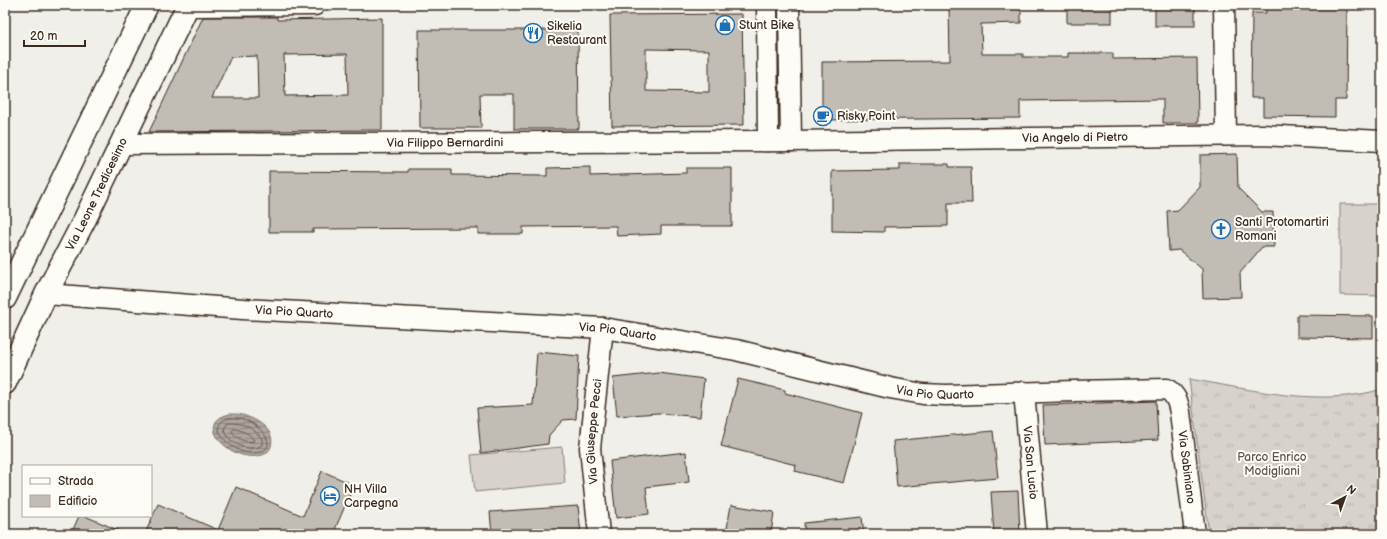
<svg xmlns="http://www.w3.org/2000/svg" width="1387" height="539" font-family="'Balsamiq Sans',sans-serif">
	<style>
		.grass { fill: url(#grass-tufts); stroke: #897e75 }
		.pitch { fill: #d7d2cc; stroke: #897e75 }
		.water { fill: url(#water-rules); stroke: #80746b }
		.lines { fill: none; stroke-linecap: round; stroke-linejoin: round }
		.shore { stroke: #695c52; stroke-width: 1 }
		.building { fill: #c1bcb4; stroke: #3b2a1e; fill-rule: evenodd }
		.street-casing { stroke: #3b2a1e; stroke-width: 23 }
		.primary-casing { stroke: #3b2a1e; stroke-width: 25 }
		.street { stroke: #fdfcf7; stroke-width: 20 }
		.primary { stroke: #fdfcf7; stroke-width: 22 }
		.labels { text-anchor: middle; stroke-width: 4; stroke-linejoin: round; paint-order: stroke }
		.poi-label { font-size: 12px; fill: #3b2a1e; stroke: #fdfcf7; text-anchor: start }
		.street-label { font-size: 12px; fill: #3b2a1e; stroke: #fdfcf7 }
		.park-label { font-size: 12px; fill: #62544a; stroke: #fdfcf7 }
	</style>
	<defs>
		<pattern id="grass-tufts" width="24" height="20" patternUnits="userSpaceOnUse"><rect width="24" height="20" fill="#d7d2cc"/><path d="M3 7l-1-3M5 7V3M7 7l1-3M15 17l-1-3M17 17v-4M19 17l1-3" fill="none" stroke="#b9b4af"/></pattern>
		<pattern id="water-rules" width="6" height="5" patternUnits="userSpaceOnUse"><rect width="6" height="5" fill="#aea69f"/><path d="M0 2.5h6" fill="none" stroke="#8f8781"/></pattern>
	</defs>
	<rect width="100%" height="100%" fill="#f1efea"/>
	<filter id="ink" filterUnits="userSpaceOnUse"><feTurbulence type="fractalNoise" baseFrequency=".025" numOctaves="2"/><feDisplacementMap in="SourceGraphic" scale="8" xChannelSelector="R" yChannelSelector="G"/><feConvolveMatrix kernelMatrix="1 2 1 2 8 2 1 2 1" color-interpolation-filters="sRGB"/></filter>
	<g filter="url(#ink)">
		<path class="grass" d="M1189,379C1249,389 1322,408 1382,389V534H1209Z"/>
		<g class="pitch">
			<polygon points="1340,204 1382,204 1382,296 1340,295"/>
			<polygon points="562,447 565,483 475,492 471,455"/>
		</g>
		<path class="water" d="M230,414C236,414 242,414 248,417C256,419 269,428 271,436C274,447 268,455 258,456C227,461 194,421 230,414Z"/>
		<g class="lines">
			<g class="shore">
				<path d="M230,418C236,418 242,418 248,421C267,430 281,454 249,453C232,452 202,424 230,418Z"/>
				<path d="M230,423C244,423 254,428 262,439V445C249,454 228,443 224,429L227,424Z"/>
				<path d="M234,429C241,430 252,434 254,441C246,443 236,439 232,431Z"/>
			</g>
		</g>
		<g class="building">
			<polygon points="949,5 1021,5 1021,23 981,24 982,54 1023,54 1023,57 1068,57 1068,53 1113,53 1113,59 1197,58 1198,123 1163,123 1163,99 1020,101 1020,118 822,120 822,62 950,61"/>
			<rect x="1067" y="5" width="45" height="18"/>
			<rect x="1155" y="5" width="40" height="21"/>
			<polygon points="1266,7 1347,8 1346,100 1335,100 1335,117 1263,116 1263,98 1251,98 1252,13 1266,13"/>
			<path d="M742,14L744,125L612,126L610,15ZM646,49L709,50V92L646,91Z"/>
			<path d="M203,17H277V20L382,18V130L149,132ZM347,54L348,95L285,96L284,55ZM257,56L258,98H212L231,57Z"/>
			<polygon points="419,30 578,30 579,129 514,129 514,94 480,94 481,128 420,128"/>
			<polygon points="1237,154 1238,188 1262,212 1273,212 1274,247 1262,247 1240,273 1241,297 1203,298 1202,269 1179,250 1169,251 1167,211 1178,210 1200,187 1200,155"/>
			<polygon points="900,164 949,164 949,167 971,167 972,203 948,203 948,226 884,227 884,232 832,231 832,171 900,170"/>
			<polygon points="590,167 590,176 686,173 686,168 732,168 732,226 661,226 661,234 617,236 616,226 523,227 523,234 478,234 478,228 313,229 313,232 269,232 269,171 408,172 408,169 452,169 452,175 547,176 547,168"/>
			<polygon points="1297,315 1373,316 1373,338 1297,337"/>
			<polygon points="537,352 579,356 576,419 563,420 549,435 548,444 481,453 477,408 533,405"/>
			<polygon points="659,373 704,379 700,417 658,413 617,416 613,378"/>
			<polygon points="738,379 785,390 785,393 862,413 844,483 795,471 796,465 721,446"/>
			<polygon points="1156,401 1158,440 1045,445 1043,405"/>
			<polygon points="993,431 998,478 897,487 893,441"/>
			<polygon points="686,452 689,482 646,487 649,514 616,518 610,461"/>
			<polygon points="322,471 354,485 333,534 145,534 158,504 218,530 236,487 303,516"/>
			<polygon points="1018,491 1020,534 994,534 991,492"/>
			<polygon points="731,505 774,512 771,534 726,534"/>
			<polygon points="578,506 581,534 492,534 490,512"/>
			<polygon points="79,516 85,516 127,534 71,534"/>
			<polygon points="862,517 864,534 805,534 804,523"/>
		</g>
		<g class="lines">
			<defs>
				<g id="street">
					<polyline points="767,5 768,141"/>
					<polyline points="789,5 791,141"/>
					<polyline points="1224,5 1226,135"/>
					<polyline points="188,6 315,5"/>
					<path id="s1" d="M121,144L791,141L1262,135L1382,141"/>
					<path id="s2" d="M46,294L243,309L603,328L736,350L890,388L923,394L946,395L1074,391L1167,389C1176,395 1178,402 1180,412L1195,534"/>
					<path id="s3" d="M1024,392L1037,534"/>
					<path id="s4" d="M599,534L590,448L603,328"/>
				</g>
				<g id="primary">
					<polyline points="5,298 147,5"/>
					<path id="s5" d="M5,383L46,294L85,219L188,5"/>
				</g>
			</defs>
			<use href="#street" class="street-casing"/>
			<use href="#primary" class="primary-casing"/>
			<use href="#street" class="street"/>
			<use href="#primary" class="primary"/>
		</g>
	</g>
	<defs>
		<symbol id="shop-ring" viewBox="-11 -11 22 22"><circle r="9.5" fill="#fdfcf7" stroke="#1f6fb2" stroke-width="1.5"/><path d="M-5-2.5h2.3a2.7 3.5 0 0 1 5.4 0H5L5.5 6h-11ZM-1.5-2.5h3a1.5 2.3 0 0 0-3 0Z" fill="#1f6fb2"/></symbol>
		<symbol id="restaurant-ring" viewBox="-11 -11 22 22"><circle r="9.5" fill="#fdfcf7" stroke="#1f6fb2" stroke-width="1.5"/><path d="M-5-6h1v4h1v-4h1v4h1v-4h1v5L-1.5 .5V6h-2V.5L-5-1ZM5-6V6H3V1.5H1.5Q1.5-4 5-6Z" fill="#1f6fb2"/></symbol>
		<symbol id="cafe-ring" viewBox="-11 -11 22 22"><circle r="9.5" fill="#fdfcf7" stroke="#1f6fb2" stroke-width="1.5"/><path d="M-5.5-4.5H6V0H3Q3 3.5 0 3.5H-2.5Q-5.5 3.5-5.5 0ZM3-3.2v2h1.7v-2ZM-6 4.5H4V6H-6Z" fill="#1f6fb2"/></symbol>
		<symbol id="church-ring" viewBox="-11 -11 22 22"><circle r="9.5" fill="#fdfcf7" stroke="#1f6fb2" stroke-width="1.5"/><path d="M-1.2-6h2.4v3.5h3.3v2.4h-3.3V6h-2.4V-.1h-3.3v-2.4h3.3Z" fill="#1f6fb2"/></symbol>
		<symbol id="hotel-ring" viewBox="-11 -11 22 22"><circle r="9.5" fill="#fdfcf7" stroke="#1f6fb2" stroke-width="1.5"/><path d="M-6-4.5h1.5V1H6V5H4.5V3h-9V5H-6ZM-4 0a1.8 1.8 0 1 1 3.6 0ZM.5 0V-2.5h3Q6-2.5 6 0Z" fill="#1f6fb2"/></symbol>
	</defs>
	<g fill-rule="evenodd">
		<use href="#shop-ring" x="714" y="14" width="22" height="22"/>
		<use href="#restaurant-ring" x="522" y="22" width="22" height="22"/>
		<use href="#cafe-ring" x="812" y="105" width="22" height="22"/>
		<use href="#church-ring" x="1210" y="218" width="22" height="22"/>
		<use href="#hotel-ring" x="319" y="485" width="22" height="22"/>
	</g>
	<g class="labels">
		<g class="poi-label">
			<text x="739" y="29">Stunt Bike</text>
			<text x="547" y="30">Sikelia<tspan x="547" dy="14">Restaurant</tspan></text>
			<text x="837" y="120">Risky Point</text>
			<text x="1235" y="226">Santi Protomartiri<tspan x="1235" dy="14">Romani</tspan></text>
			<text x="344" y="493">NH Villa<tspan x="344" dy="14">Carpegna</tspan></text>
		</g>
		<g class="street-label">
			<text dy="4" stroke="none"><textPath href="#s1" startOffset="954">Via Angelo di Pietro</textPath></text>
			<text dy="4" stroke="none"><textPath href="#s1" startOffset="324">Via Filippo Bernardini</textPath></text>
			<text dy="4" stroke="none"><textPath href="#s5" startOffset="210">Via Leone Tredicesimo</textPath></text>
			<text dy="4" stroke="none"><textPath href="#s2" startOffset="249">Via Pio Quarto</textPath></text>
			<text dy="4" stroke="none"><textPath href="#s2" startOffset="573">Via Pio Quarto</textPath></text>
			<text dy="4" stroke="none"><textPath href="#s2" startOffset="897">Via Pio Quarto</textPath></text>
			<text dy="4" stroke="none"><textPath href="#s4" startOffset="103">Via Giuseppe Pecci</textPath></text>
			<text dy="4" stroke="none"><textPath href="#s3" startOffset="71">Via San Lucio</textPath></text>
			<text dy="4" stroke="none"><textPath href="#s2" startOffset="1212">Via Sabiniano</textPath></text>
		</g>
		<g class="park-label">
			<text x="1272" y="461">Parco Enrico<tspan x="1272" dy="14">Modigliani</tspan></text>
		</g>
	</g>
	<rect width="1387" height="539" fill="none" stroke="#fdfcf7" stroke-width="20"/>
	<rect x="10" y="10" width="1367" height="519" fill="none" stroke="#3b2a1e" stroke-width="1.5" filter="url(#ink)"/>
	<rect x="22" y="465" width="130" height="52" fill="#fdfcf7" stroke="#afa8a0"/>
	<rect x="30" y="478" width="20" height="6" fill="#fdfcf7" stroke="#afa8a0"/>
	<text x="58" y="485" font-size="12" fill="#3b2a1e">Strada</text>
	<rect x="30" y="495" width="20" height="12" fill="#c1bcb4" stroke="#afa8a0"/>
	<text x="58" y="505" font-size="12" fill="#3b2a1e">Edificio</text>
	<g transform="translate(1345 497) rotate(41)" stroke="#fdfcf7" stroke-width="3" paint-order="stroke">
	<path d="M0-3L7 15L0 10L-7 15Z" fill="#3b2a1e"/>
	<text y="-6" font-size="11" font-weight="bold" text-anchor="middle" fill="#3b2a1e">N</text>
	</g>
	<path d="M24 40v6h61v-6" fill="none" stroke="#3b2a1e" stroke-width="2"/>
	<text x="30" y="40" font-size="12" fill="#3b2a1e" stroke="#fdfcf7" stroke-width="3" paint-order="stroke">20 m</text>
</svg>
